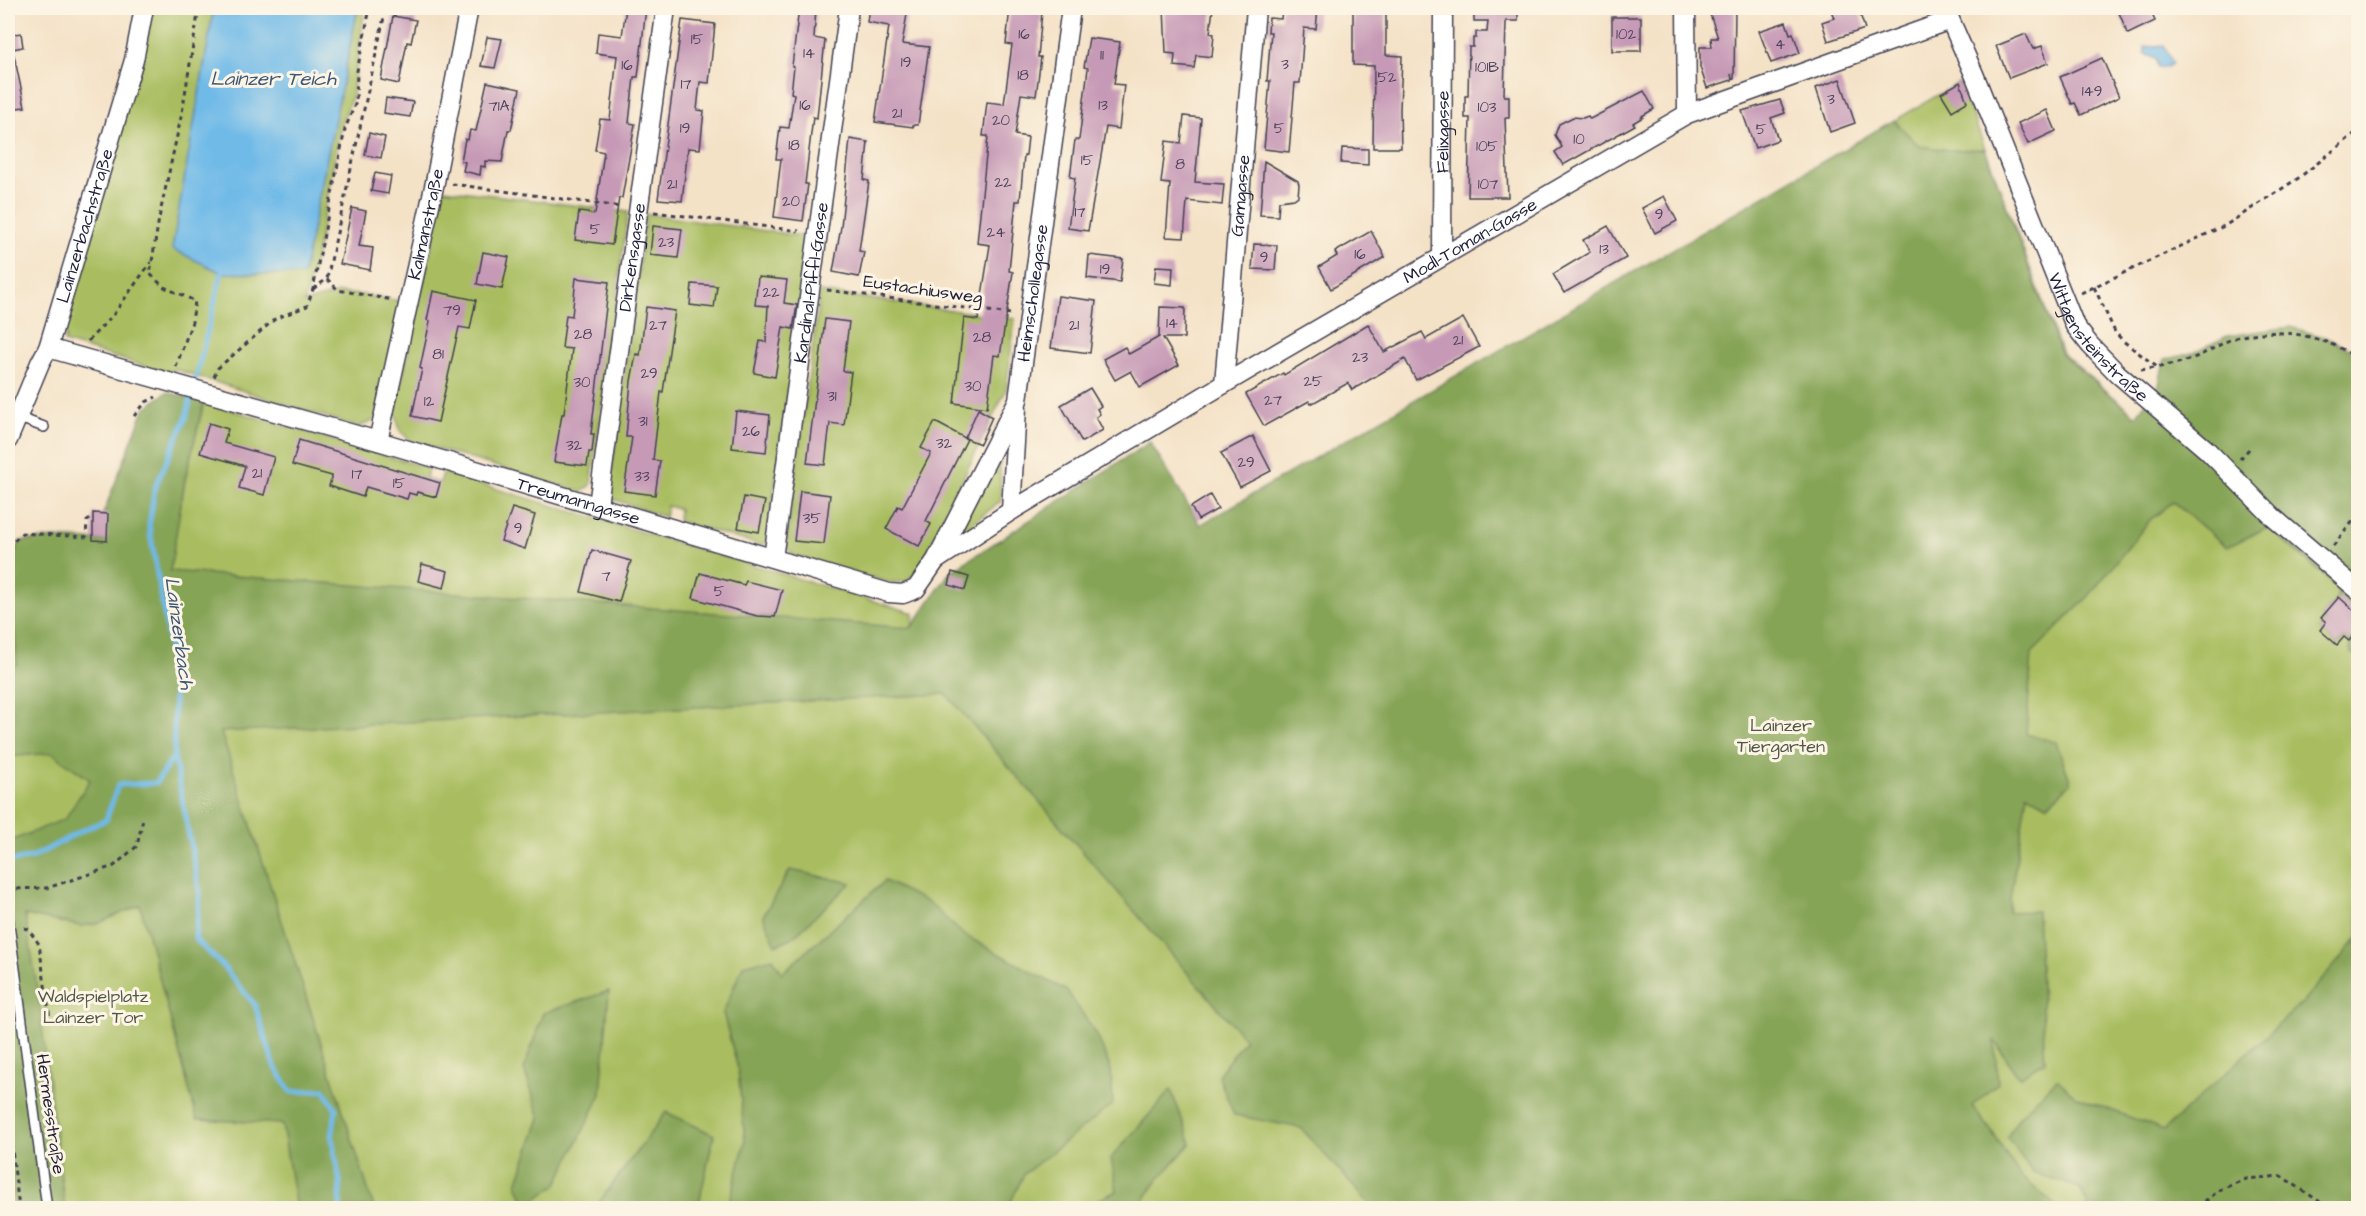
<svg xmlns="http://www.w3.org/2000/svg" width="2366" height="1216" font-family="'Architects Daughter',sans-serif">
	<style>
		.green { fill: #a9bd61; stroke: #66704e; stroke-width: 1.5 }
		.forest { fill: #86a457; stroke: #546349; stroke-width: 1.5 }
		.water { fill: #6fbae8; stroke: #486e92; stroke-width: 1.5 }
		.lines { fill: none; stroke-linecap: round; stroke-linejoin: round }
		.stream { stroke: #6fbae8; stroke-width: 5 }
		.building { fill: #c69ab6 }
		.lane-casing { stroke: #423f50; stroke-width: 12 }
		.street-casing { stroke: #423f50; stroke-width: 21 }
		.path { stroke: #423f50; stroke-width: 3; stroke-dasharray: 4.5 4.5; stroke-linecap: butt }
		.lane { stroke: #fff; stroke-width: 9 }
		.street { stroke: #fff; stroke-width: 18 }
		.labels { text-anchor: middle; stroke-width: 6; stroke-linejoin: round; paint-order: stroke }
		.number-label { font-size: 15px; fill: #4b405a }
		.street-label { font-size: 18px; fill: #22223b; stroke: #fcf5e5 }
		.park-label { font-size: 18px; fill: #515848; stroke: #fcf5e5 }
		.water-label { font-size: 20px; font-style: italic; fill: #3d5778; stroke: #fcf5e5 }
	</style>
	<rect width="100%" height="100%" fill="#fcf5e5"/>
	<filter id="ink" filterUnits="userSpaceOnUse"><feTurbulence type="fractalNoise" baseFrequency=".0167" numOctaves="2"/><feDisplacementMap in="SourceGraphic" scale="12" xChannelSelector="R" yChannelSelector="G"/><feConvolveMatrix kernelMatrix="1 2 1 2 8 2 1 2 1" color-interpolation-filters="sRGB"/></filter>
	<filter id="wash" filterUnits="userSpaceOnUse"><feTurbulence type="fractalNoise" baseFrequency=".008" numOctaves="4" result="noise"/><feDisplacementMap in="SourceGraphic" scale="24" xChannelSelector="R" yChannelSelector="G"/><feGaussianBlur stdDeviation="1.35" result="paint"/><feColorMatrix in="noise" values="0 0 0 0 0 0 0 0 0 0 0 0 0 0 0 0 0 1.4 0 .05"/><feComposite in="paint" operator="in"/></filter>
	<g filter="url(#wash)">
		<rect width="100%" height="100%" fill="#f4e2c7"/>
		<g class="green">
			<polygon points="149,8 214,8 173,249 302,275 358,8 365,8 352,97 341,125 317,253 304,303 338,293 365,295 401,301 376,420 358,427 174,369 172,374 64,342 66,337 60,327"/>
			<polygon points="1960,82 2062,353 2358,604 2358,1208 8,1208 8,559 169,571 185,479 204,402 428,468 426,479 440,483 443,473 914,613 912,628 1048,618"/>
			<polygon points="444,189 628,212 591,485 582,492 411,441 400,431 395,412"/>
			<polygon points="646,214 809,237 767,543 760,545 678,521 679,509 667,506 665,517 610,498 609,493"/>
			<polygon points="820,292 1015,319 1006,390 919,569 906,582 887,582 793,555 786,546"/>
			<polygon points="996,462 1000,462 1001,501 964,530 961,528"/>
		</g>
		<g class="forest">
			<polygon points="1894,120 1919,146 1950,150 1985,149 2061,354 2136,416 2159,385 2164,360 2196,352 2227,336 2291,327 2327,338 2358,353 2358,659 2351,653 2349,642 2345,638 2337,645 2320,630 2326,622 2321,618 2338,597 2337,595 2341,589 2268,527 2227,547 2173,502 2150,520 2088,597 2032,653 2026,734 2056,742 2071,783 2047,805 2027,794 2008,912 2037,911 2045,1061 2019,1077 1994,1040 1998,1083 1972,1106 1991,1130 2019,1175 2059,1208 1373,1208 1301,1128 1234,1115 1218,1075 1245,1039 946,694 221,732 374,1208 296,1208 282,1124 197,1119 140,905 97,924 80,926 25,915 37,987 65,1208 15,1208 8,1151 8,842 65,819 90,780 52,753 8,757 8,665 17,664 8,566 20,541 55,538 107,541 103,514 144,409 167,392 204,402 185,479 170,571 911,628 950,572 1150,442 1200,525"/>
			<polygon points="790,870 851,883 793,937 776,945 763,916"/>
			<polygon points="885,881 929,903 964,935 1067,991 1097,1035 1111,1070 1113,1104 1024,1174 1008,1208 728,1208 745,1142 738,1069 723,1013 743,965 773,958 782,973"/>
			<polygon points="2358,938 2358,1208 2089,1208 2080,1188 2033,1173 2007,1137 2019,1117 2057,1079 2076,1097 2164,1130 2303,1002"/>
			<polygon points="609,991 601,1094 557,1184 526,1206 517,1184 540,1118 524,1069 543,1013"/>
			<polygon points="1171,1090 1191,1143 1158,1180 1138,1208 1080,1208 1117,1191 1111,1158"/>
			<polygon points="666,1112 714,1135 698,1208 595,1208"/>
		</g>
		<g class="water">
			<polygon points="214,8 358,8 303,275 222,273 172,249"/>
			<polygon points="2164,45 2173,64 2164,68 2158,67 2156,59 2145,54 2145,47"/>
		</g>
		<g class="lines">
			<g class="stream">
				<polyline points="223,268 186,418 155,487 149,526 174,672 174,756 200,894 195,939 221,964 255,1005 274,1065 291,1092 324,1090 336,1109 332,1138 340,1182 340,1208"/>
				<polyline points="8,862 33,857 83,830 106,820 118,785 156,783 174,756"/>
			</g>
		</g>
		<g id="blocks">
			<g class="building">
				<polygon points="626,8 646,8 638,77 634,77 629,123 635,124 622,198 619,198 612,245 575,240 579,212 595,214 604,152 595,150 600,119 610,120 615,75 617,56 596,53 598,33 622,36"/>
				<polygon points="799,8 816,8 814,38 825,40 817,118 813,117 805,184 808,184 803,221 774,217 781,159 776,159 780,127 789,128 794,94 791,93 794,67 792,66"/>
				<polygon points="869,8 908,8 902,44 929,47 918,125 913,125 913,127 875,122 889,26 867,22"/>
				<polygon points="1010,8 1042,12 1038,57 1041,57 1036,96 1021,94 1015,135 1028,137 1026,155 1024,155 1020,201 1016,201 1009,271 1013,272 1000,356 994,355 987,408 954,403 964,318 978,320 990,245 977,243 988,136 983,136 987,102 1004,104 1012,45 1006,44"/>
				<polygon points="1164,8 1213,8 1210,33 1214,34 1212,57 1196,55 1194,68 1174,66 1175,54 1166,53"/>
				<polygon points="1282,8 1318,8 1316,29 1304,28 1300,83 1295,83 1289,152 1264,149 1270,81 1267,81 1271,32 1268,32 1269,18 1281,19"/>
				<polygon points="1353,8 1386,8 1386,55 1402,56 1400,110 1401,148 1373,148 1374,66 1353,65"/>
				<polygon points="1474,8 1518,8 1518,21 1506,21 1504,96 1509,96 1509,118 1505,118 1508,197 1468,197 1470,118 1465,118 1465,96 1468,96 1469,47 1473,47 1473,38 1476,38 1476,32 1487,32 1488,21 1474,21"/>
				<polygon points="1708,8 1735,8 1734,78 1732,79 1731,74 1732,80 1707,88 1700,67 1700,47 1712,47 1711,38 1718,38"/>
				<polygon points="1830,8 1858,8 1865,29 1828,41 1822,22 1834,18"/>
				<polygon points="2117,8 2149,8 2155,21 2128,34"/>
				<polygon points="393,16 416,20 411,43 407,42 399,84 381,80"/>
				<rect x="1612" y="17" width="29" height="34"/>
				<polygon points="682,20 715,24 709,83 700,82 697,110 704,111 700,149 688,148 682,201 658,199"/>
				<polygon points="1786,22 1790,34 1793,33 1800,53 1771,63 1759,31"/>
				<polygon points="21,33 23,47 8,50 8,35"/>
				<polygon points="2026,34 2033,49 2042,46 2048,63 2009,78 1996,46"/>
				<polygon points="487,37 502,39 495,68 481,66"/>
				<polygon points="1089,38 1120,42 1114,84 1124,85 1119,129 1106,127 1088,231 1068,228 1075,178 1070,177 1075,140 1079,140 1088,68 1084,67"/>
				<polygon points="14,55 25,107 8,109 8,56"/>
				<polygon points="2102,58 2119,97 2081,115 2075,103 2072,104 2060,77"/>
				<polygon points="1840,79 1855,123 1830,132 1816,88"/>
				<polygon points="487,82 520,89 511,130 508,130 502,162 485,161 485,167 481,166 480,175 463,171 465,162 461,161 465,139 468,140 470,130 476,131"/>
				<polygon points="1960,82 1967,102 1952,111 1941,93"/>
				<polygon points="1644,91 1654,109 1642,116 1643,117 1633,123 1635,125 1563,165 1555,152 1562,147 1555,135 1559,124 1573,117 1583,118 1588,116 1590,119"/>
				<polygon points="386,98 413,102 410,117 384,113"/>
				<polygon points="1780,100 1785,113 1771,118 1778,140 1755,148 1742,111"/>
				<polygon points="2047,110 2056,131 2028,144 2018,123"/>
				<polygon points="1184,116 1201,118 1195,182 1224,184 1222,205 1187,201 1184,238 1166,237 1170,184 1161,183 1166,141 1181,143"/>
				<polygon points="369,133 385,137 381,158 365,155"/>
				<polygon points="850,139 868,142 864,180 869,181 859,251 864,252 859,277 833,272 841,227"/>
				<polygon points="1342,148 1368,149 1368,165 1341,163"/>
				<polygon points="1264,161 1298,181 1299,185 1298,196 1294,199 1279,201 1278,216 1260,215"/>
				<polygon points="375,173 391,176 388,194 371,191"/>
				<polygon points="1664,196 1677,221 1655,233 1642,208"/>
				<polygon points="352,208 366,211 359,246 373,248 370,270 340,264"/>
				<polygon points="653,226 682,229 678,258 650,255"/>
				<polygon points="1608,226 1626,258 1564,293 1553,274 1590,252 1583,240"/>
				<polygon points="1371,231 1385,257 1331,289 1319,267 1337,256 1335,252"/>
				<polygon points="1254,244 1277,245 1275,270 1252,269"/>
				<polygon points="483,252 509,257 502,289 477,284"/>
				<polygon points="1089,255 1123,259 1120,282 1087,278"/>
				<polygon points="1156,266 1173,267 1172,285 1154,283"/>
				<polygon points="758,277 787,280 784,303 797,305 793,329 783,327 775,377 754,373 760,341 766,342 768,306 755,305"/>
				<polygon points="576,278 609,282 591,434 594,434 592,452 589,452 587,466 554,462 562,414 564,414 572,349 562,348 566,315 572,316"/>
				<polygon points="692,284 717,286 714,308 690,305"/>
				<polygon points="433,291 476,300 470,329 459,327 438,422 412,416 422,369 420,368 430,321 427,320"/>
				<polygon points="1058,296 1096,301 1090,353 1051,348"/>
				<polygon points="646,307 675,311 663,392 661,392 653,460 660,461 655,495 624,491 632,437 626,437 631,381 636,354 640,355"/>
				<polygon points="1160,307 1185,308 1184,338 1163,338 1179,365 1140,387 1131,371 1115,380 1103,359 1125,347 1129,354 1159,337"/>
				<polygon points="1463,318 1479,347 1416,380 1405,359 1352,390 1348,383 1311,404 1309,401 1264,426 1246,394 1283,373 1284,375 1368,324 1384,352 1422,332 1426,339"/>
				<polygon points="825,319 849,322 843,371 851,372 844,425 830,423 825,465 807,463"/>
				<polygon points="1090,388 1101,406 1097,409 1100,414 1096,417 1103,430 1082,442 1061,405"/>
				<polygon points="978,409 992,417 980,444 965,438"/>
				<polygon points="736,411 770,415 766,452 732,448"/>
				<polygon points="935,422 967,439 926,521 931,524 919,546 886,529 898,506 902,508 931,453 921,448"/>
				<polygon points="209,423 228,429 224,443 274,457 264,495 239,488 245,466 200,453"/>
				<polygon points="1253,436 1271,471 1240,487 1221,453"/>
				<polygon points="299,440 440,483 436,497 417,492 416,495 409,493 407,499 366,487 363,497 329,486 332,476 292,465"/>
				<polygon points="800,491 830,495 824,544 794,541"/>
				<polygon points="1210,495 1218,509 1198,520 1191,507"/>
				<polygon points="744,497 765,501 759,532 738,528"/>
				<polygon points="512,508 535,515 525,549 501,541"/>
				<polygon points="93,513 108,514 107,541 93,540"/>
				<polygon points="592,550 631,561 619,602 581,592"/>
				<polygon points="422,564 448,571 444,588 418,581"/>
				<polygon points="952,572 969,577 965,590 949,585"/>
				<polygon points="700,573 744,585 746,581 782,590 775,617 757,616 693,598"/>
				<polygon points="2339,597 2358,614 2358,630 2349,641 2344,637 2337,645 2320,630 2326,622 2321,618"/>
			</g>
		</g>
	</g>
	<g filter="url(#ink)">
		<use href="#blocks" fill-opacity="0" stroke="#423f50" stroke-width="1.5"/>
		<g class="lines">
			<defs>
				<g id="lane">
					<polyline points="17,417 44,427"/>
					<polyline points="8,917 47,1208"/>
				</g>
				<g id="street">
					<polyline points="1686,8 1687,114"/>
					<path id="s1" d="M1945,8L1974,74L2075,326L2090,345L2118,374L2207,450L2274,518L2358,590"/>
					<path id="s2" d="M1442,255L1443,8"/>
					<path id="s3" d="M48,348L378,441L889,593L903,594L916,589L936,560L1018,400L1071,8"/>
					<path id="s4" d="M1224,384L1256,8"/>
					<path id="s5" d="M8,440L40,363L48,348L134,60L144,8"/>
					<path id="s6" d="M378,441L435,182L469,8"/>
					<path id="s7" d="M598,505L666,8"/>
					<polyline points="1011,511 1017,408"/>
					<path id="s8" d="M773,558L849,8"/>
					<path id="s9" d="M938,559L1011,511L1224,384L1687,114L1950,20"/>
				</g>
			</defs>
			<use href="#lane" class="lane-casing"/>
			<use href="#street" class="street-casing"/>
			<g class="path">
				<polyline points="452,184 621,207"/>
				<polyline points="654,212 799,231"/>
				<polyline points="327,279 338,290 393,300"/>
				<polyline points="2094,287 2115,332 2123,341 2157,367"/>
				<polyline points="313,289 327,279 386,8"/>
				<polyline points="827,290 1011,314"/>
				<polyline points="2081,293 2226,225 2300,177 2358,131"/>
				<polyline points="88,341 113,315 151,262"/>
				<polyline points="176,367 192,322 195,301 164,287 150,274 159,218 182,113 199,8"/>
				<path d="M2141,370C2160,367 2182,364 2200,355C2214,349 2227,339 2242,336C2281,327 2326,336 2358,359"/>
				<polyline points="214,377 218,368 275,319 307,306 313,289 345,129 356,102 357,71 370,8"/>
				<polyline points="134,416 146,402 156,397"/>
				<polyline points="2240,459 2249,449"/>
				<polyline points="2333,546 2358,515"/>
				<polyline points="8,547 22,533 86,537 87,521 93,518"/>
				<polyline points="8,889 47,888 114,866 137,846 143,819"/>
				<polyline points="24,928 28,929 39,944 50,1019"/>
				<polyline points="8,1117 19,1208"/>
				<polyline points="2198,1208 2219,1190 2246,1179 2281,1176 2319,1201 2323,1208"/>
			</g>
			<use href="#lane" class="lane"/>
			<use href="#street" class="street"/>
		</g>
	</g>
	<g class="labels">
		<g class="number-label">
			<text x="1024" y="39">16</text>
			<text x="1626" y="39">102</text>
			<text x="697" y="44">15</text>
			<text x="1780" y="49">4</text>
			<text x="809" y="58">14</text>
			<text x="1102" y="60">11</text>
			<text x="906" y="67">19</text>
			<text x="1285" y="69">3</text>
			<text x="627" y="70">16</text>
			<text x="1487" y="72">101B</text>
			<text x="1023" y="80">18</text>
			<text x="1387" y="82">52</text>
			<text x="686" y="89">17</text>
			<text x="2092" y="96">149</text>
			<text x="1831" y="104">3</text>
			<text x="805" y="110">16</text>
			<text x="1103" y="110">13</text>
			<text x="499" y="111">71A</text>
			<text x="1487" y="112">103</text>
			<text x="897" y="118">21</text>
			<text x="1001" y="125">20</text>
			<text x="685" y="133">19</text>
			<text x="1279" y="133">5</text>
			<text x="1761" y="134">5</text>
			<text x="1579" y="144">10</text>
			<text x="794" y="150">18</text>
			<text x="1487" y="151">105</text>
			<text x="1087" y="165">15</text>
			<text x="1180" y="169">8</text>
			<text x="1003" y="187">22</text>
			<text x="672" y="189">21</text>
			<text x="1488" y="189">107</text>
			<text x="791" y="206">20</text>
			<text x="1080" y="217">17</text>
			<text x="1659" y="219">9</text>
			<text x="595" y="234">5</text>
			<text x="996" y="237">24</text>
			<text x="666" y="247">23</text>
			<text x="1604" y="254">13</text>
			<text x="1360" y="259">16</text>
			<text x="1264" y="262">9</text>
			<text x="1105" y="274">19</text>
			<text x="771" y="297">22</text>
			<text x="452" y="315">79</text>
			<text x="1172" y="328">14</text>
			<text x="658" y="330">27</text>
			<text x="1074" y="330">21</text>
			<text x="583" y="339">28</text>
			<text x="982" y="342">28</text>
			<text x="1458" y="345">21</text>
			<text x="438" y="359">81</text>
			<text x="1360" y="362">23</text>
			<text x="649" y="378">29</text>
			<text x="1313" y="386">25</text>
			<text x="582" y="387">30</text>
			<text x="973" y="391">30</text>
			<text x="832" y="401">31</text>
			<text x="1273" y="405">27</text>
			<text x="429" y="406">12</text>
			<text x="643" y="426">31</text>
			<text x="751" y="436">26</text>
			<text x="944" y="448">32</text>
			<text x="574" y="450">32</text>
			<text x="1246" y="467">29</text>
			<text x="257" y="478">21</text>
			<text x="357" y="479">17</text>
			<text x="642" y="481">33</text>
			<text x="399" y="488">15</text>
			<text x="812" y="523">35</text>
			<text x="518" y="533">9</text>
			<text x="606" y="581">7</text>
			<text x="719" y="596">5</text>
		</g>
		<g class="street-label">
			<text dy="6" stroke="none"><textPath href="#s2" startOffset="123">Felixgasse</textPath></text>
			<text dy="6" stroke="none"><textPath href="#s4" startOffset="189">Gamgasse</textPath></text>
			<text dy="6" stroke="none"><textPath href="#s6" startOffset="222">Kalmanstraße</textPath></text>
			<text dy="6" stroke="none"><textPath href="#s5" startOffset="228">Lainzerbachstraße</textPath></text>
			<text dy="6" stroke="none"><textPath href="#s9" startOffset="620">Modl-Toman-Gasse</textPath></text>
			<text dy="6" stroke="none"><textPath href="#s7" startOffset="250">Dirkensgasse</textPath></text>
			<text dy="6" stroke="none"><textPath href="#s8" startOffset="278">Kardinal-Piffl-Gasse</textPath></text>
			<text transform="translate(923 289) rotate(8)" y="6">Eustachiusweg</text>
			<text dy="6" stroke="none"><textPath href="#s3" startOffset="1227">Heimschollegasse</textPath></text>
			<text dy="6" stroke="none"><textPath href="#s1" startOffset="366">Wittgensteinstraße</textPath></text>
			<text dy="6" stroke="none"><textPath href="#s3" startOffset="552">Treumanngasse</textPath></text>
			<text transform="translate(51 1114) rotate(82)" y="6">Hermesstraße</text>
		</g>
		<g class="park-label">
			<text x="1781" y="731">Lainzer<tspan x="1781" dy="21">Tiergarten</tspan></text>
			<text x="93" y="1002">Waldspielplatz<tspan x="93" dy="21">Lainzer Tor</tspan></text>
		</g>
		<g class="water-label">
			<text x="273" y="85">Lainzer Teich</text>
			<text transform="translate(180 633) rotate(82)" y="7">Lainzerbach</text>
		</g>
	</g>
	<rect width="2366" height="1216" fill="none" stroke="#fcf5e5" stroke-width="30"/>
</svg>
